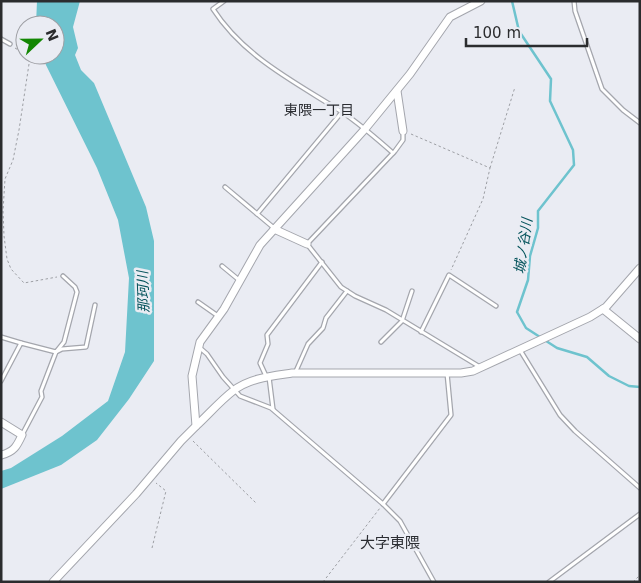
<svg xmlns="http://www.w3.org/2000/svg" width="641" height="583" font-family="'DejaVu Sans','Noto Sans JP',sans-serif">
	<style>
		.water { fill: #6ec3ce }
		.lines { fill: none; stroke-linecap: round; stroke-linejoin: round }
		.stream { stroke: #6ec3ce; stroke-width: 2.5 }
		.service-casing { stroke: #a4a6ad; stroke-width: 5.5 }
		.minor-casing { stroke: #a4a6ad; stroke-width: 9 }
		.path { stroke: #9d9fa4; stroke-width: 1; stroke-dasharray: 2.5 2.5; stroke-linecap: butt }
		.service { stroke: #fff; stroke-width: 3 }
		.minor { stroke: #fff; stroke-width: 7 }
		.labels { text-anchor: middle; stroke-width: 5; stroke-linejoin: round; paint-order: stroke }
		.neighbourhood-label { font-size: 14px; fill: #2b2d32; stroke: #eaecf3 }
		.water-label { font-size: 14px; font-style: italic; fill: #04535b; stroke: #eaecf3 }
		.quarter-label { font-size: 15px; fill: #2b2d32; stroke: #eaecf3 }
	</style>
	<rect width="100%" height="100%" fill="#eaecf3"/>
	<polygon class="water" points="37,1 80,1 73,27 78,48 75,55 81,70 94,83 146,207 154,241 154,361 129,399 97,440 61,465 1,489 1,471 11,468 62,436 108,401 125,352 129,278 118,220 97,168 41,55 55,55 55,25 36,25"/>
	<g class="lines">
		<polyline class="stream" points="512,1 519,31 551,79 550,101 573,150 574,165 538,211 538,228 530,256 528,280 517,312 526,328 557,348 587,357 609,376 629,386 640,387"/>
		<defs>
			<g id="service">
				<path d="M224,1L213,9C244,57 295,82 342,112C360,124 376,138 393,153"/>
				<polyline points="574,1 575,11 602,89 623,110 640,123"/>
				<polyline points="1,39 10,44"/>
				<polyline points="403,131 403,140 395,151 307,244 341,287 355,296 386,310 480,367"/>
				<polyline points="225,187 274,228"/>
				<polyline points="257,214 342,112"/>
				<polyline points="222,266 239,280"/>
				<polyline points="198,302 218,316"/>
				<polyline points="421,332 449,275 496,306"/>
				<polyline points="1,337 21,343"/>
				<polyline points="381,342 402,321 412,291"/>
				<polyline points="200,348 207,354 223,377 240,396 271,408 383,504 400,521 434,582"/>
				<polyline points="520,350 560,415 575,431 640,488"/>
				<polyline points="296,371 308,344 323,328 326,318 347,291"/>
				<polyline points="266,376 260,363 268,344 267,335 322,262"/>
				<polyline points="269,377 273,409"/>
				<polyline points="1,381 21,343 56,352 64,342 77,292 75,287 63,276"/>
				<polyline points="22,435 42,397 41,391 56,352 62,349 86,347 95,305"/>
				<polyline points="383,504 451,415 447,373"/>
				<polyline points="549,582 640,514"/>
			</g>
			<g id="minor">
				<polyline points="397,91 403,131"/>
				<polyline points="274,229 307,244"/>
				<polyline points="603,309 640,339"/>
				<path d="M1,422L22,435C17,446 14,452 1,455"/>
				<path d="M196,426C208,415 220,401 233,391C249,378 272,376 292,373H461L473,371L590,317L606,307L640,268"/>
				<polyline points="53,582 136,494 181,441 196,426 192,376 200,342 224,309 260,245 365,129 410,74 450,17 481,1"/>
			</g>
		</defs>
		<use href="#service" class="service-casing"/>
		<use href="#minor" class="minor-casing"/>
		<g class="path">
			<polyline points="15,48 25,54"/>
			<polyline points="26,55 29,59 29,64 19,130 13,160 5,179 3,211 4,236 7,259 11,269 24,283 57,277"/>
			<polyline points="411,134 490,168 483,199 451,270"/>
			<polyline points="490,168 515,87"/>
			<polyline points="193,441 256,503"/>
			<polyline points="152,548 166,491 156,483"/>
			<polyline points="323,582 380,508"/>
			<polyline points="633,582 640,575"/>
		</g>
		<use href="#service" class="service"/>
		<use href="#minor" class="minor"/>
	</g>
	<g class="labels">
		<g class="neighbourhood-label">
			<text x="319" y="115">東隈一丁目</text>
		</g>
		<g class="water-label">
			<text transform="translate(523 246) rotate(-82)" y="5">城ノ谷川</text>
			<text transform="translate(143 292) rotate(-92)" y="5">那珂川</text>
		</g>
		<g class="quarter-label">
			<text x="390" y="548">大字東隈</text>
		</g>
	</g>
	<rect width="641" height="583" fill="none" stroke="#2b2c2e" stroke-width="5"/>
	<g transform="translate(40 40) rotate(68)"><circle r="24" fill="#eaecf3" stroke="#9e9fa4"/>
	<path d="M0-4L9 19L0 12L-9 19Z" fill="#138703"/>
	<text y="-8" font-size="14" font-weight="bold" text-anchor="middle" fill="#2b2c2e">N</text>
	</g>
	<path d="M466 38v8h121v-8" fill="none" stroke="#2b2c2e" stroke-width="2.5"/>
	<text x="473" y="38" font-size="15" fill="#2b2c2e" stroke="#eaecf3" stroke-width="4" paint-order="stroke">100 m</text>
</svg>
